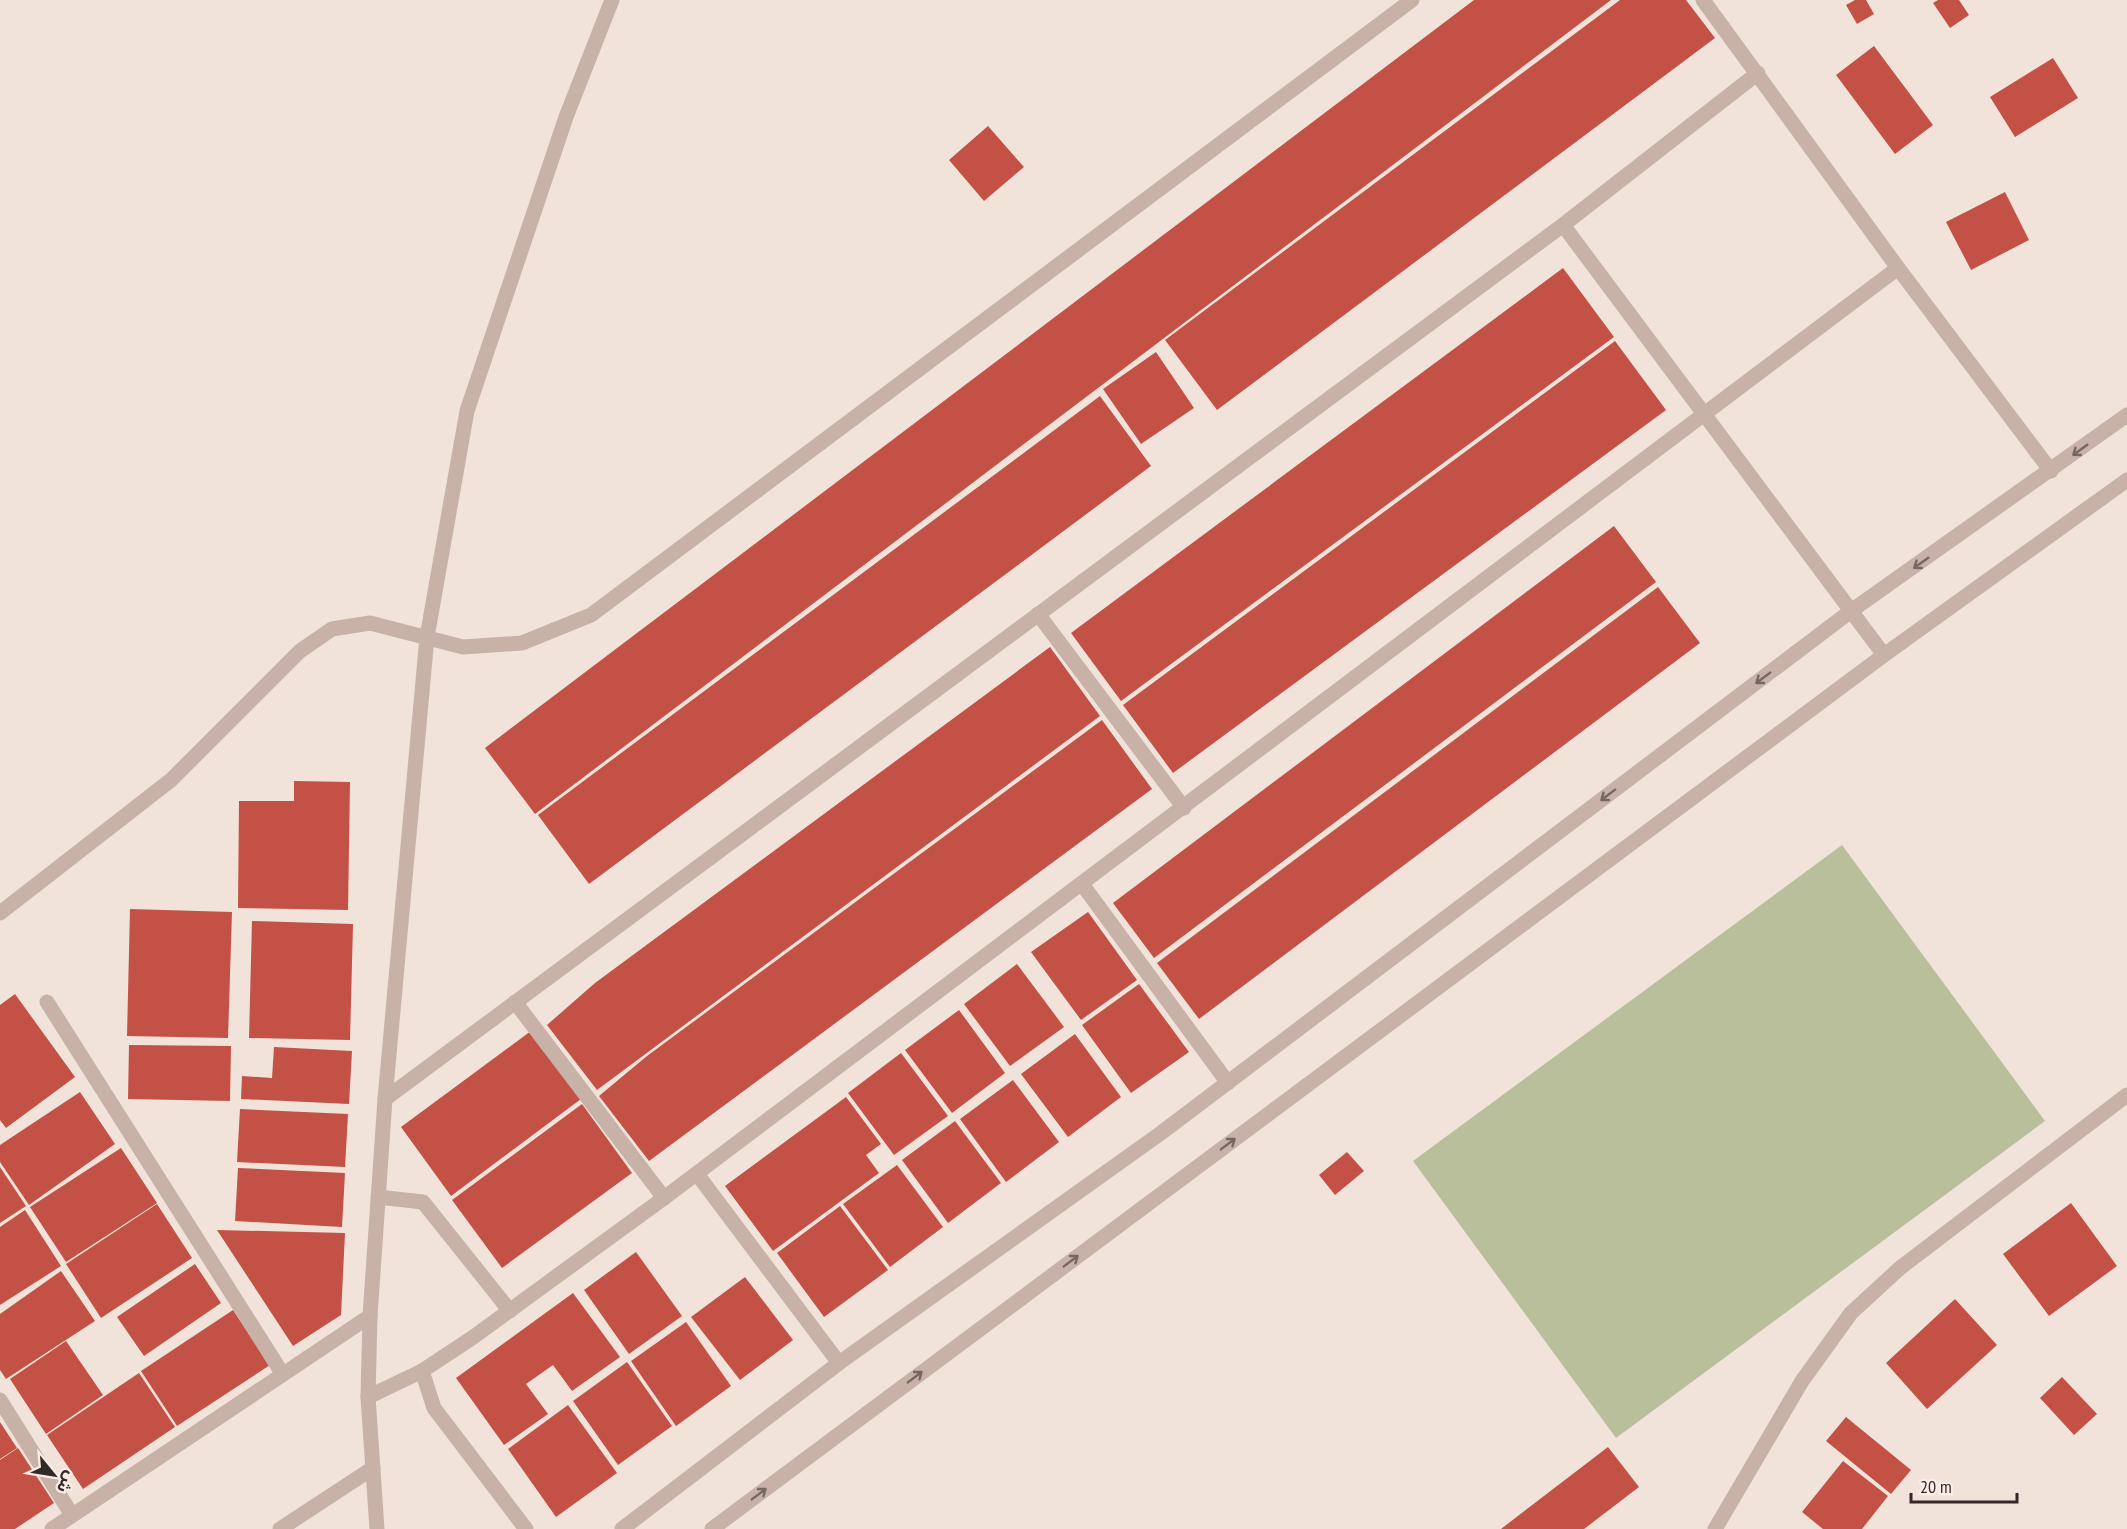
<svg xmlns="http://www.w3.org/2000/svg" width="2127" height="1529" font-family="'PT Sans Narrow','Noto Sans Arabic',sans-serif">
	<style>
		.green { fill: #b9bf9b }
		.building { fill: #c35146 }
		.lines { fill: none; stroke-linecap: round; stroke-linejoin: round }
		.minor { stroke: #c8b1a7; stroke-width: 15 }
		.oneway { stroke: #776661 }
	</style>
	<rect width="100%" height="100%" fill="#f1e3da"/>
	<polygon class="green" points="1842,845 2045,1121 1616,1438 1413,1161"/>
	<g class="building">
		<polygon points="1474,0 1611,0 535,814 485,748"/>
		<polygon points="1620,0 1686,0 1715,38 1217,410 1165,340"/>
		<polygon points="1855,0 1866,0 1874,14 1857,24 1846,5"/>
		<polygon points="1938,0 1959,0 1969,15 1950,28 1933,3"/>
		<polygon points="1874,46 1933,125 1895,154 1836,75"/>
		<polygon points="2053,58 2078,98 2015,137 1990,97"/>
		<polygon points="988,126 1024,167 984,201 949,160"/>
		<polygon points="2005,192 2029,240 1971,270 1946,222"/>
		<polygon points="1563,268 1614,337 1121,701 1071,633"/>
		<polygon points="1615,341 1666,410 1173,773 1123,705"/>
		<polygon points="1156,352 1194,408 1141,444 1103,389"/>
		<polygon points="1100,396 1151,466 589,884 538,815"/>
		<polygon points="1614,526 1656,582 1154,958 1113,903"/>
		<polygon points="1658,587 1700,643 1199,1019 1157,963"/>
		<polygon points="1050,647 1100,716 597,1090 547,1025 595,983"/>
		<polygon points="1102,720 1152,789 649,1161 599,1096 647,1056"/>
		<polygon points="294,781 350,782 348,910 238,908 239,801 294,801"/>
		<polygon points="130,909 232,912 228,1038 127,1036"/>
		<polygon points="1088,912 1137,980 1081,1020 1031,952"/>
		<polygon points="252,921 353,924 350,1040 249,1038"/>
		<polygon points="1017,964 1064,1027 1010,1066 964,1004"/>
		<polygon points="1139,984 1189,1052 1131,1093 1082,1025"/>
		<polygon points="15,994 75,1077 6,1128 0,1120 0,1005"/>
		<polygon points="959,1010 1005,1073 952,1113 905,1050"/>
		<polygon points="531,1031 581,1099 451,1196 401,1127"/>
		<polygon points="1075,1034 1121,1097 1068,1137 1021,1074"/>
		<polygon points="129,1045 231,1046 230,1101 128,1099"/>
		<polygon points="274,1047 352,1051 349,1104 241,1099 242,1076 272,1078"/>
		<polygon points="901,1053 948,1116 894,1155 848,1093"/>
		<polygon points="1013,1080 1059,1142 1006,1182 960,1119"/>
		<polygon points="80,1092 115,1144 29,1205 0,1162 0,1145"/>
		<polygon points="846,1097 881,1144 866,1155 879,1173 773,1251 725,1186"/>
		<polygon points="582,1104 632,1173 502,1268 452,1200"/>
		<polygon points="240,1109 348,1114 345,1167 237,1162"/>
		<polygon points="955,1121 1001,1183 948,1223 902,1160"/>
		<polygon points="121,1148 157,1203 66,1262 30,1207"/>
		<polygon points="1347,1152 1364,1171 1335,1195 1319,1175"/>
		<polygon points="897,1165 943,1227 890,1267 843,1204"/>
		<polygon points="0,1167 26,1206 0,1223"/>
		<polygon points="238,1168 345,1173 342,1227 235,1221"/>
		<polygon points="2071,1203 2117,1266 2049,1316 2003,1254"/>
		<polygon points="157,1204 192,1258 101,1318 66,1264"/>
		<polygon points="840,1206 888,1270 824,1317 777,1253"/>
		<polygon points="25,1210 61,1266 0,1305 0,1227"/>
		<polygon points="217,1230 345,1233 341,1315 293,1346"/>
		<polygon points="636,1252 682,1316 629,1354 584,1290"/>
		<polygon points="195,1264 221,1303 144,1356 117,1317"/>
		<polygon points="61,1271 95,1321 6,1379 0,1370 0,1314"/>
		<polygon points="745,1277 793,1340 740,1380 691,1317"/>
		<polygon points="573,1293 620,1357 572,1391 553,1365 526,1384 548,1414 504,1445 456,1378"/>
		<polygon points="1955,1299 1997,1345 1927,1409 1886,1363"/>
		<polygon points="233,1310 270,1365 177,1426 141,1371"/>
		<polygon points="686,1322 731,1386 676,1426 631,1361"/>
		<polygon points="66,1341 103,1395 46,1434 10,1379"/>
		<polygon points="627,1362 672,1426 618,1465 573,1401"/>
		<polygon points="139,1373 175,1427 83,1489 47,1435"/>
		<polygon points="2062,1377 2097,1414 2074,1435 2040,1398"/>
		<polygon points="568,1405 617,1473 556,1517 508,1449"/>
		<polygon points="1846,1417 1911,1470 1891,1494 1826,1441"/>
		<polygon points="0,1422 17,1448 0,1459"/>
		<polygon points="1608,1447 1639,1487 1584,1529 1501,1529"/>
		<polygon points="18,1448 54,1503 15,1529 0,1529 0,1460"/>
		<polygon points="1843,1461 1888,1496 1862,1529 1823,1529 1802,1512"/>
	</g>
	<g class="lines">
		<g class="minor">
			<polyline points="1703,0 1898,268 2051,471"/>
			<polyline points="1563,225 1884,655"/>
			<polyline points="1038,614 1184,808"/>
			<polyline points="1082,884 1228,1083"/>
			<polyline points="0,913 171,780 300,651 332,629 370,623 463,647 522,643 591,615 1412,0"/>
			<polyline points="47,1002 282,1373"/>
			<polyline points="515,1002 664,1198"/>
			<polyline points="385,1099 1563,225 1758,73"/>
			<polyline points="697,1174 839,1363"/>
			<polyline points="378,1197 423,1202 510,1311"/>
			<polyline points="422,1371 434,1408 526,1529"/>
			<polyline points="368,1397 422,1371 472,1338 664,1198 1898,268"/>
			<polyline points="0,1400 72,1515"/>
			<polyline points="52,1529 370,1316"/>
			<polyline points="280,1529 373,1468"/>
			<polyline points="377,1529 368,1397 370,1316 385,1099 427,637 467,411 566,117 612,0"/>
			<polyline points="622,1529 839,1363 1161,1133 1851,611 2127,415"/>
			<polyline points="712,1529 1884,655 2127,480"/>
			<polyline points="1715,1529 1802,1381 1851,1313 1900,1268 2127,1095"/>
		</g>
	</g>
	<defs><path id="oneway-shaft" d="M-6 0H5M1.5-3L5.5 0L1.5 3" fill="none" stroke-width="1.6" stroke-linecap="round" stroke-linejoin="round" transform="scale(1.5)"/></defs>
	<g class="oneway">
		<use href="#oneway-shaft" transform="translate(2080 450) rotate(144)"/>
		<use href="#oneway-shaft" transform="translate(1921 563) rotate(145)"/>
		<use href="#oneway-shaft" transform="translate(1763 678) rotate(143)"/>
		<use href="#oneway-shaft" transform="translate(1608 795) rotate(143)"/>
		<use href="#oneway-shaft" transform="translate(1228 1144) rotate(-37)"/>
		<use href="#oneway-shaft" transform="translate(1071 1261) rotate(-37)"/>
		<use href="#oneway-shaft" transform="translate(915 1377) rotate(-37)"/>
		<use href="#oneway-shaft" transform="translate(759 1494) rotate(-37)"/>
	</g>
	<g transform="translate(54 1475) rotate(120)" stroke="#f9ede6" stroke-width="4.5" paint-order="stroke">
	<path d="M0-4.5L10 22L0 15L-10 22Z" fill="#352927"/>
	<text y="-9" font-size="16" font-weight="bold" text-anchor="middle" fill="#352927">ش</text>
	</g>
	<path d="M1911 1493v9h106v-9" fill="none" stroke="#352927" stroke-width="3"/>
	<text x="1920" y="1493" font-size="18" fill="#352927" stroke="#f9ede6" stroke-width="4.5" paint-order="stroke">20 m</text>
</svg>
